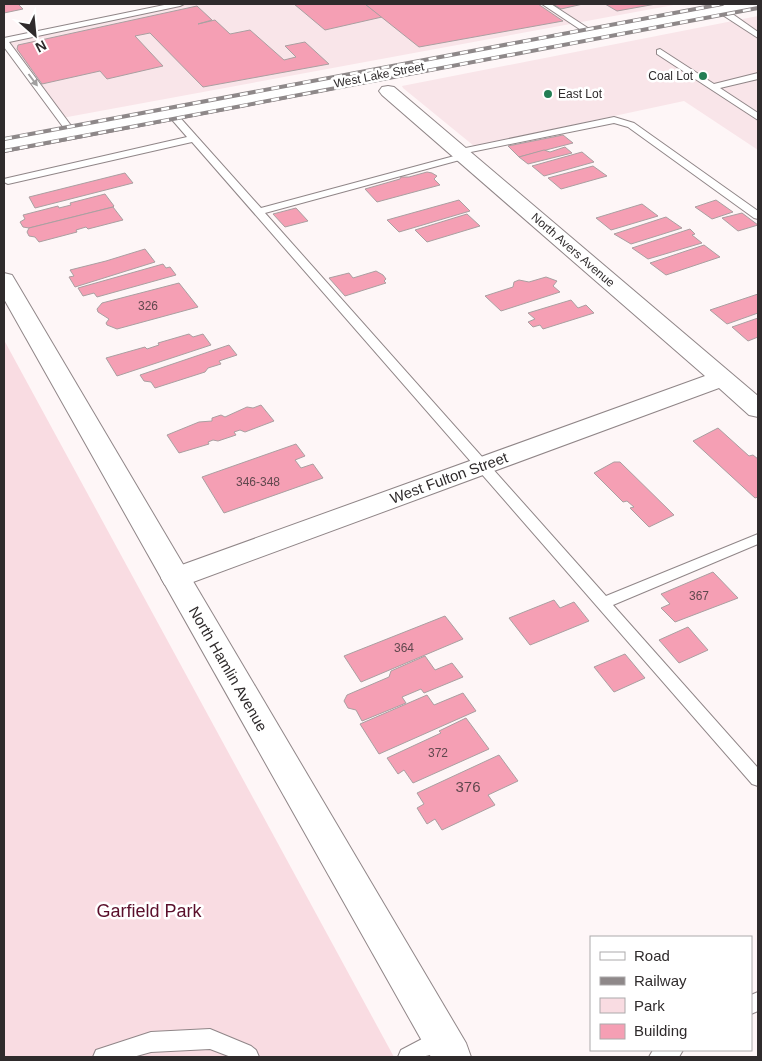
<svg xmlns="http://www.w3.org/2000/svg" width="762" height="1061" font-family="Helvetica,sans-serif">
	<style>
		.built { fill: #f9e5e9 }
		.green { fill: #f9dce2 }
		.building { fill: #f59fb4; stroke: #aa9fa1 }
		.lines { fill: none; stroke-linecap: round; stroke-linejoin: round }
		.lane-casing { stroke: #908688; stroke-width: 2 }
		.street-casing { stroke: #908688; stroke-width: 2 }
		.secondary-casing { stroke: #908688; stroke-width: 2 }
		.lane { fill: #fff; fill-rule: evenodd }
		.street { fill: #fff; fill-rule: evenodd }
		.secondary { fill: #fff; fill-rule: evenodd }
		.rail-casing { stroke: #8e8889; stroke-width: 4 }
		.rail { stroke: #fff; stroke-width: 2.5; stroke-dasharray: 8; stroke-linecap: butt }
		.oneway { fill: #a1a0a0 }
		.poi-dot { fill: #237e54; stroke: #fff; stroke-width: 2 }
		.labels { text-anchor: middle; stroke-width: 5; stroke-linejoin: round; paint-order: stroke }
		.far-street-label { font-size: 12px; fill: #2f2b2c; stroke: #fff }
		.far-poi-label { font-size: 12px; fill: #2f2b2c; stroke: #fff; text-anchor: end }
		.number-label { font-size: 12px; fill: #60484e }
		.street-label { font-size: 15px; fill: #2f2b2c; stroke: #fff }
		.near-number-label { font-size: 15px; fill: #60484e }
		.near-park-label { font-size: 18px; fill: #5a0f2b; stroke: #fff }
	</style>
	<rect width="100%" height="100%" fill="#fef6f7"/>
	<g class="built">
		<polygon points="180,4 679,4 62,118 4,41"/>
		<polygon points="758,16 758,150 684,101 474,146 403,88 402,86"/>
	</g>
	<polygon class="green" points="4,340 394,1057 4,1057"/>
	<g class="building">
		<polygon points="4,4 18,4 23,9 4,13"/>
		<polygon points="294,4 365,4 382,17 325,30"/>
		<polygon points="365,4 538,4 563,21 419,47"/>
		<polygon points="553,4 583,4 561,9"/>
		<polygon points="605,4 656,4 617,11"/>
		<polygon points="197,6 212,20 198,24 215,20 230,34 250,30 284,60 296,57 285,46 305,42 329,64 203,87 150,33 135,36 163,66 107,79 100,71 42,84 17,49 18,45"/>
		<polygon points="563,135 573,143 519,157 508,146"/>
		<polygon points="565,147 572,153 528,164 519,157 544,150 550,152"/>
		<polygon points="582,152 594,162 544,176 532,166"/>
		<polygon points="593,166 607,176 561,189 548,178"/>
		<polygon points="427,172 432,173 437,176 434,179 440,185 377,202 365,189 400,179 401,177 409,177"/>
		<polygon points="125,173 133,183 35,208 29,197"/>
		<polygon points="105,194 114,206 113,207 29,228 23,227 20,222 25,219 23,215 58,206 59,208 71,205 70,203"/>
		<polygon points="459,200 470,211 399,232 387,220"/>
		<polygon points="716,200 733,212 712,219 695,207"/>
		<polygon points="642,204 658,216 611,230 596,218"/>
		<polygon points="113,207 123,220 88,229 86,227 76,230 77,232 39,242 35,237 29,236 27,232 29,228"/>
		<polygon points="296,208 308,221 285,227 273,214"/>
		<polygon points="742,213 758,225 738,231 722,218"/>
		<polygon points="467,214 480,226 427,242 415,230"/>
		<polygon points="666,217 682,228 631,244 614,234"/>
		<polygon points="690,229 695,234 692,235 702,243 648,259 632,248"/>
		<polygon points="704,245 720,257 666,275 650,263"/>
		<polygon points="145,249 155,262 75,287 69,277 74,276 70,270 106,261"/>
		<polygon points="163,264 166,268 170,267 176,275 97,297 94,293 83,296 78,288"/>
		<polygon points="376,271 383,275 386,279 384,281 386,283 345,296 329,278 349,273 353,278"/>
		<polygon points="546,277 557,281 553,286 560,292 501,311 485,296 513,287 514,282 519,280 529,282"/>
		<polygon points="179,283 198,307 117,329 107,325 106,323 109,319 98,312 97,309 102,303"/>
		<polygon points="758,294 758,313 727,324 710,310"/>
		<polygon points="571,300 578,308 586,305 594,313 543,329 540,325 533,327 528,322 535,319 528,313"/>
		<polygon points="758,318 758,337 748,341 732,327"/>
		<polygon points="189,334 193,337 203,334 211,345 117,376 106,358 145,347 147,349 159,345 158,343"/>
		<polygon points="229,345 237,355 219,361 221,364 208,368 205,372 155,388 151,382 144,381 140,375"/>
		<polygon points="261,405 274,421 245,432 240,430 234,432 236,435 218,441 213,440 208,442 209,444 179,453 167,435 199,422 212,421 212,418 221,415 225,417 247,407 253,408"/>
		<polygon points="718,428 749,456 753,455 758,459 758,497 755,498 693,441"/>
		<polygon points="296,444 305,456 295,460 301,468 313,464 323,478 224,513 202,477"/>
		<polygon points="614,462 620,462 674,515 649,527 630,508 634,507 627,501 623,502 594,473"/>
		<polygon points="713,572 738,598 675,622 661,608 670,604 661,594"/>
		<polygon points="554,600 560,608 574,602 589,621 530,645 509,618"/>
		<polygon points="445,616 463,639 361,682 344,656"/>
		<polygon points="688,627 708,650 679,663 659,640"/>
		<polygon points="625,654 645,678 614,692 594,667"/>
		<polygon points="425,656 435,670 452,663 463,677 424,693 421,689 402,697 406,703 362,721 356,710 348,708 344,701 347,695 389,677 391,671"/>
		<polygon points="463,693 476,711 379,754 360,724 427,695 434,705"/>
		<polygon points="466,718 489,749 413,783 404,770 398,774 387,758 441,733 439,731"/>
		<polygon points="499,755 518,781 488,795 495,805 442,830 435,819 427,824 417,808 424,804 417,793"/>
	</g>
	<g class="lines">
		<defs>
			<g id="lane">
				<polygon points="169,4 184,4 180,6 9,42 75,131 75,135 69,135 4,47 4,38"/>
				<polygon points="542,4 551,4 597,34 590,36"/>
				<polygon points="718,8 724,8 758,32 758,38 718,12"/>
				<polygon points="660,49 714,84 758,73 758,79 720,88 758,113 758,120 657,54 657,50"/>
				<polygon points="172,111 175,112 261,208 458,155 454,152 456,150 614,117 634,123 758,211 758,219 754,218 628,127 614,123 466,153 469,156 467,158 265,213 606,596 758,534 758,544 613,605 758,768 758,786 752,784 192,142 8,184 4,182 4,179 8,178 187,137 167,114"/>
				<polygon points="758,992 758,1011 751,1014 751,995"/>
				<polygon points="210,1029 251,1046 256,1050 259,1057 231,1057 210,1049 151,1052 133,1057 93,1057 96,1050 151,1032"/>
				<path d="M441,1029L448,1032L451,1039C442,1059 417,1057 398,1057L401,1050Z"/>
				<polygon points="653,1050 683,1050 679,1057 649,1057"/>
			</g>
			<polygon id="street" points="388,86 394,87 758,396 758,417 749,415 719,388 185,585 175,588 165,585 161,578 165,571 705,376 382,95 379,91 382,87"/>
			<g id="secondary">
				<polygon points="730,4 758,4 758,8 4,152 4,140"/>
				<polygon points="4,273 12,275 15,280 466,1043 471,1057 431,1057 4,299"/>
			</g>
		</defs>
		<use href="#lane" class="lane-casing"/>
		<use href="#street" class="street-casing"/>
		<use href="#secondary" class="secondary-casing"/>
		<use href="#lane" class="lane"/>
		<use href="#street" class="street"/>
		<use href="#secondary" class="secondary"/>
		<defs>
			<g id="rail">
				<polyline points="4,139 722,4"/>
				<polyline points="4,151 758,8"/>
			</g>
		</defs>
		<use href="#rail" class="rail-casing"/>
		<use href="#rail" class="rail"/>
	</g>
	<defs><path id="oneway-solid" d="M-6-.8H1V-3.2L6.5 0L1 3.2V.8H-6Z" transform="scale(1.25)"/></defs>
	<use class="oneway" href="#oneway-solid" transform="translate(33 80) rotate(53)"/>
	<g class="poi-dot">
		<circle cx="703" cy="76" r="5"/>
		<circle cx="548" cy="94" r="5"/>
	</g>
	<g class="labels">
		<g class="far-street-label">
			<text transform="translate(379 75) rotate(-11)" y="4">West Lake Street</text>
			<text transform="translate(573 250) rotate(41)" y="4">North Avers Avenue</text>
		</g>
		<g class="far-poi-label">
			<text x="693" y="80">Coal Lot</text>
			<text x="558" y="98" text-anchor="start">East Lot</text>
		</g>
		<g class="number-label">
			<text x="148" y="310">326</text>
			<text x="258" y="486">346-348</text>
			<text x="699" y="600">367</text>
			<text x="404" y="652">364</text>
			<text x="438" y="757">372</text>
		</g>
		<g class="street-label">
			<text transform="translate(449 478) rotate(-20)" y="5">West Fulton Street</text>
			<text transform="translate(228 669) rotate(60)" y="5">North Hamlin Avenue</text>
		</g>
		<g class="near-number-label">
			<text x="468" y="792">376</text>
		</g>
		<g class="near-park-label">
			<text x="149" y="917">Garfield Park</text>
		</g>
	</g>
	<rect width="762" height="1061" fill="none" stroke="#2f2b2c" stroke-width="10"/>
	<rect x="590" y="936" width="162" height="115" fill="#ffffff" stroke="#acaaab"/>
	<rect x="600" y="952" width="25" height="8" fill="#ffffff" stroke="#acaaab"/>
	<text x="634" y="961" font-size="15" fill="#2f2b2c">Road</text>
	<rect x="600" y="977" width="25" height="8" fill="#8e8889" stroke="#acaaab"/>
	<text x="634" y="986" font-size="15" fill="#2f2b2c">Railway</text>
	<rect x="600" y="998" width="25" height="15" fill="#f9dce2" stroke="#acaaab"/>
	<text x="634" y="1011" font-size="15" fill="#2f2b2c">Park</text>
	<rect x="600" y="1024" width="25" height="15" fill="#f59fb4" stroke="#acaaab"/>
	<text x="634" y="1036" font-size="15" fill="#2f2b2c">Building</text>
	<g transform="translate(35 35) rotate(153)" stroke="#ffffff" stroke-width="4" paint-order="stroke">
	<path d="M0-4L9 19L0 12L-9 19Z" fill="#2f2b2c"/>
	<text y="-8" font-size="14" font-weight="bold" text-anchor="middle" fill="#2f2b2c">N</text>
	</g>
</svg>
